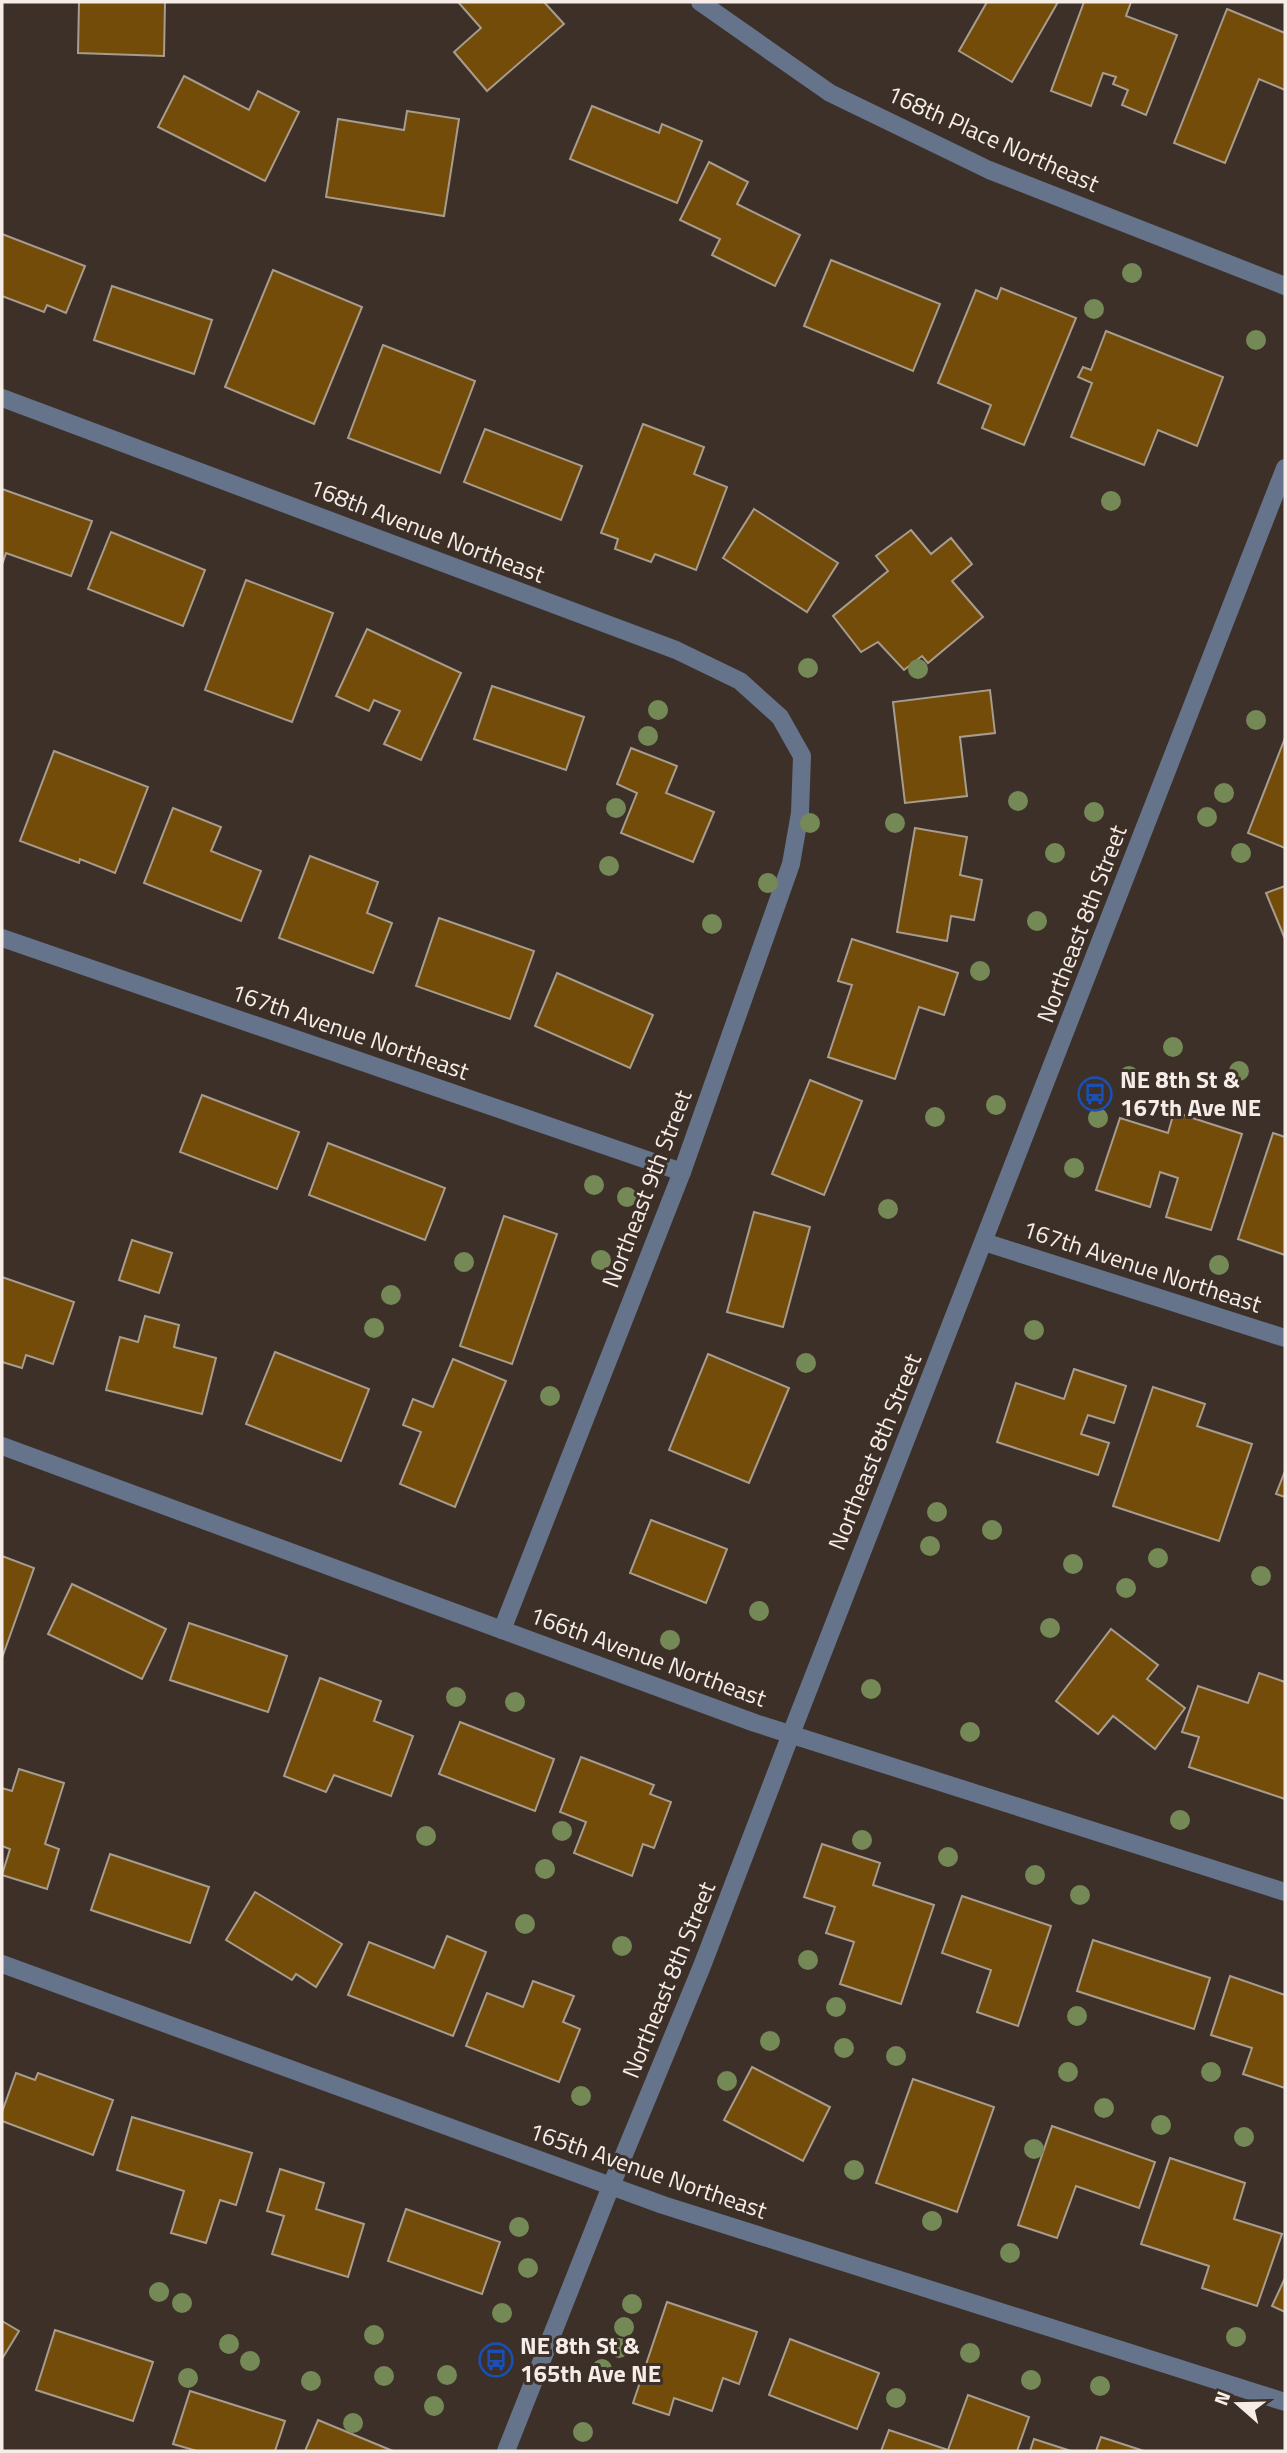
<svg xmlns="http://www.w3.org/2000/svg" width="1287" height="2453" font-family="'Titillium Web',sans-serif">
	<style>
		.building { fill: #734c09; stroke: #a79c8e; stroke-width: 2 }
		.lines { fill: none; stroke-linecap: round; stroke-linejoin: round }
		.minor { stroke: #65738b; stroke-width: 18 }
		.tertiary { stroke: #65738b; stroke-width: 18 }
		.tree { fill: #758957 }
		.labels { text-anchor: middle; stroke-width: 6; stroke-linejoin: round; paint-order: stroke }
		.street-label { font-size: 24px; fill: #f6ede8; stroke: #3d3028 }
		.poi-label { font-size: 24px; font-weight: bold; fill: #f6ede8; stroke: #3d3028; text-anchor: start }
	</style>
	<rect width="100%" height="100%" fill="#3d3028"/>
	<g class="building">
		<polygon points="79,2 165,2 164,56 78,53"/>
		<polygon points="458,2 544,2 564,24 487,91 454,52 481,28"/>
		<polygon points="987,2 1058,2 1012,82 959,51"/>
		<polygon points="1084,2 1131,2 1126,16 1177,35 1146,115 1122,105 1128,90 1113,84 1116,77 1103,73 1091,106 1051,91"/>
		<polygon points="1227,9 1285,33 1285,90 1259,79 1225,163 1174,143"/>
		<polygon points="184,76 249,110 258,91 299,112 265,181 158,127"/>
		<polygon points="592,106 659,133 662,124 702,141 677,203 570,159"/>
		<polygon points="407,111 459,119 444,216 326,197 338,119 404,130"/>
		<polygon points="709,162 748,182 737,204 800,235 775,286 712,255 720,239 680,220"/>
		<polygon points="2,234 85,266 66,313 47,305 44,312 2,296"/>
		<polygon points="831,260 940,304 913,371 804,326"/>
		<polygon points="273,270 362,307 314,424 225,387"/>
		<polygon points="112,286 212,320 194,374 94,340"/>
		<polygon points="1001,288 1076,318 1024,445 982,428 991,405 938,383 976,290 997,299"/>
		<polygon points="1106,331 1223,377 1197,446 1158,430 1144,465 1071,437 1092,383 1078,377 1083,367 1091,370"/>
		<polygon points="383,345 475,381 440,473 348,438"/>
		<polygon points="643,424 704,447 694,474 727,487 696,570 655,554 651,562 615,549 618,539 601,533"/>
		<polygon points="485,429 582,466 561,520 464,482"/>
		<polygon points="2,489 92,521 71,576 6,553 2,565"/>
		<polygon points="754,509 838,563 807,612 723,558"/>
		<polygon points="911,530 931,554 951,538 972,564 952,581 983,617 928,663 922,656 904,670 878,642 861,652 833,616 888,571 876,556"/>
		<polygon points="111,532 205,570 183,626 88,589"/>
		<polygon points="246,580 333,613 292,722 205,690"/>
		<polygon points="367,629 461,673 421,760 384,744 400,711 374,700 369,711 336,696"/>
		<polygon points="492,686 584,717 566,770 474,739"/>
		<polygon points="990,690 995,733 960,737 967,796 905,803 893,702"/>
		<polygon points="1285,738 1285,848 1248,833"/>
		<polygon points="631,748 677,766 666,793 714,812 693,862 621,833 637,793 617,784"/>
		<polygon points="54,751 148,787 115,873 80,859 79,863 20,841"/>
		<polygon points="173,808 221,827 211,851 261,871 241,921 144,883"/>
		<polygon points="915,828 967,837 960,875 982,880 974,920 951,916 947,941 897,932"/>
		<polygon points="310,856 378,882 367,913 392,923 373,973 279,938"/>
		<polygon points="1285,886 1285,939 1266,893"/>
		<polygon points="439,918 534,951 510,1019 416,986"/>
		<polygon points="852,939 958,973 944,1015 919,1007 895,1079 828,1057 852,985 838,981"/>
		<polygon points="557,973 653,1015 630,1068 535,1026"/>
		<polygon points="810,1080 862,1101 824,1195 772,1174"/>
		<polygon points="202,1095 299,1132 277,1189 180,1152"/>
		<polygon points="1174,1112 1242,1134 1211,1230 1166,1217 1178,1178 1160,1172 1150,1207 1096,1190 1120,1118 1168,1133"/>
		<polygon points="1273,1133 1285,1137 1285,1255 1238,1239"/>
		<polygon points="328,1143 445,1188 425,1240 309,1195"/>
		<polygon points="754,1212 810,1227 783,1327 727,1312"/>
		<polygon points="504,1216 557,1234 512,1364 460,1346"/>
		<polygon points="132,1240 172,1253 159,1293 119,1280"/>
		<polygon points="2,1277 74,1302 53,1364 26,1355 22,1368 2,1362"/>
		<polygon points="145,1316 179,1325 174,1347 216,1358 202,1414 106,1390 120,1337 138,1342"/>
		<polygon points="275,1352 369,1389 341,1461 246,1424"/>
		<polygon points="708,1354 789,1388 749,1483 669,1450"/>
		<polygon points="453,1359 506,1381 455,1507 400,1484 421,1432 403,1425 413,1399 433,1407"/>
		<polygon points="1074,1369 1126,1386 1114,1423 1088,1415 1081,1434 1109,1443 1098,1475 997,1442 1016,1383 1064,1399"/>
		<polygon points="1153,1387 1205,1404 1197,1426 1252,1444 1219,1541 1113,1506"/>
		<polygon points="1285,1471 1285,1497 1276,1494"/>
		<polygon points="651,1520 727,1549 706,1603 630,1573"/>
		<polygon points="2,1556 34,1568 2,1658"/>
		<polygon points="72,1584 166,1629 142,1679 48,1634"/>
		<polygon points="189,1623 287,1656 268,1712 170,1680"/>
		<polygon points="1111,1629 1158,1665 1147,1679 1185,1708 1155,1749 1113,1716 1098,1734 1056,1701"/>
		<polygon points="1259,1673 1285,1682 1285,1799 1189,1767 1199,1737 1182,1732 1198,1686 1248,1703"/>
		<polygon points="320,1678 381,1701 374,1721 413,1736 391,1796 334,1775 326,1792 284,1776"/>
		<polygon points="460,1722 554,1759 535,1811 439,1774"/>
		<polygon points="581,1757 654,1785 650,1794 671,1802 654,1848 643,1844 632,1876 574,1853 586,1822 560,1812"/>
		<polygon points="19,1769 64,1783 45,1844 59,1849 47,1889 2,1875 10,1849 2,1846 2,1788 12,1791"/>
		<polygon points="822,1844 880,1863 873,1885 934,1905 901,2004 840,1984 854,1942 826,1933 835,1907 804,1897"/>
		<polygon points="110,1854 209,1887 190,1943 91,1910"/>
		<polygon points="255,1892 342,1944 316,1987 296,1974 292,1980 226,1940"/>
		<polygon points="962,1896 1051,1926 1018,2026 977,2012 991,1970 942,1953"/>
		<polygon points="447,1936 486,1952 453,2036 348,1995 369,1942 434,1968"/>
		<polygon points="1093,1940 1210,1978 1194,2029 1077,1991"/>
		<polygon points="1230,1976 1285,1995 1285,2088 1243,2074 1252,2048 1211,2035"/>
		<polygon points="533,1981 574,1996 563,2022 580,2029 559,2082 466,2046 487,1993 523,2007"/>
		<polygon points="752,2067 830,2107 803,2161 724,2120"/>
		<polygon points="16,2073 35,2080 38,2073 113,2100 93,2155 2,2121 2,2112"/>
		<polygon points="913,2079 994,2107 957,2212 876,2183"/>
		<polygon points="132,2117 252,2153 236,2205 220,2200 206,2243 171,2233 184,2191 117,2170"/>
		<polygon points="1052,2126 1155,2162 1139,2208 1076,2186 1057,2238 1018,2225"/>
		<polygon points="1170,2158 1245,2183 1234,2219 1282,2234 1257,2306 1202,2288 1209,2266 1141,2244"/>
		<polygon points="280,2169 324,2183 316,2209 364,2224 348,2277 272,2254 284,2216 267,2211"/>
		<polygon points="406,2209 500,2242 482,2294 388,2261"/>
		<polygon points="1285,2278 1285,2312 1272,2306"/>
		<polygon points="667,2302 757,2332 739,2384 723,2378 712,2411 674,2398 669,2415 633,2403"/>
		<polygon points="2,2321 19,2331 2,2359"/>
		<polygon points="55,2330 153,2362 133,2421 36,2390"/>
		<polygon points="790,2339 879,2373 857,2429 769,2395"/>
		<polygon points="190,2391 285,2421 275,2451 197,2451 173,2444"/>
		<polygon points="968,2395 1029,2417 1017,2451 881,2451 889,2430 948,2450"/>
		<polygon points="318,2420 393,2451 305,2451"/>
		<polygon points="1101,2437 1144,2451 1096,2451"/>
		<polygon points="1034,2439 1071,2451 1030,2451"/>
	</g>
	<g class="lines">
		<g class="minor">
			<polyline points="700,2 830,93 989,170 1285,286"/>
			<polyline points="2,398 676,650 740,681 780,717 802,756 800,813 791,864 682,1172 502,1630"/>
			<polyline points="2,938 682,1172"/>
			<polyline points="984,1242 1285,1338"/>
			<polyline points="2,1446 755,1723 1285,1892"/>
			<polyline points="2,1964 663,2205 1285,2402"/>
		</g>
		<polyline class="tertiary" points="506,2451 611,2186 702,1966 791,1734 1285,468"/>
	</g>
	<g class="tree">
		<circle cx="1132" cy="273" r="10"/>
		<circle cx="1094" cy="309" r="10"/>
		<circle cx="1256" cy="340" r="10"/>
		<circle cx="1111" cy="501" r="10"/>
		<circle cx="808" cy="668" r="10"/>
		<circle cx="918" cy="669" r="10"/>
		<circle cx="658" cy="710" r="10"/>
		<circle cx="1256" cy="720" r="10"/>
		<circle cx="648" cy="736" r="10"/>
		<circle cx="1224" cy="793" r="10"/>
		<circle cx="1018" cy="801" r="10"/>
		<circle cx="616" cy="808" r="10"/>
		<circle cx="1094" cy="812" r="10"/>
		<circle cx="1207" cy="817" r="10"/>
		<circle cx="810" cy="823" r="10"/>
		<circle cx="895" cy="823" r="10"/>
		<circle cx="1055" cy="853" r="10"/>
		<circle cx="1241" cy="853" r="10"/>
		<circle cx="609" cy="866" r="10"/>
		<circle cx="768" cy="883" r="10"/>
		<circle cx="1037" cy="921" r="10"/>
		<circle cx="712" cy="924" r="10"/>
		<circle cx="980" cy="971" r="10"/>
		<circle cx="1173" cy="1047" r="10"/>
		<circle cx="1239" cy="1071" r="10"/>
		<circle cx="1129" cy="1076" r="10"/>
		<circle cx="996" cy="1105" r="10"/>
		<circle cx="935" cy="1117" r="10"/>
		<circle cx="1098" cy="1118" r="10"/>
		<circle cx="1074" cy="1168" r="10"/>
		<circle cx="594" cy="1185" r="10"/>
		<circle cx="627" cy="1197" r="10"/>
		<circle cx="888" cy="1209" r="10"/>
		<circle cx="601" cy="1260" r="10"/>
		<circle cx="464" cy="1262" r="10"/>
		<circle cx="1219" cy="1265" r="10"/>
		<circle cx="391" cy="1295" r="10"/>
		<circle cx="374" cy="1328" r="10"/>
		<circle cx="1034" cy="1330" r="10"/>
		<circle cx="806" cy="1363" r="10"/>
		<circle cx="550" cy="1396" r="10"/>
		<circle cx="937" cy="1512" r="10"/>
		<circle cx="992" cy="1530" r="10"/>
		<circle cx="930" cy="1546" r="10"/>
		<circle cx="1158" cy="1558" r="10"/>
		<circle cx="1073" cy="1564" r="10"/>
		<circle cx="1261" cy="1576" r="10"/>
		<circle cx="1126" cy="1588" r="10"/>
		<circle cx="759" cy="1611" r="10"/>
		<circle cx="1050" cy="1628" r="10"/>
		<circle cx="670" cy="1640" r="10"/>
		<circle cx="871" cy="1689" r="10"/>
		<circle cx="456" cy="1697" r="10"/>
		<circle cx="515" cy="1702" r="10"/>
		<circle cx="970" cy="1732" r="10"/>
		<circle cx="1180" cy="1820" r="10"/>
		<circle cx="562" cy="1831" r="10"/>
		<circle cx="426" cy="1836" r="10"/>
		<circle cx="862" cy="1840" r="10"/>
		<circle cx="948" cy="1857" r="10"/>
		<circle cx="545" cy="1869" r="10"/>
		<circle cx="1035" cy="1875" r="10"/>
		<circle cx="1080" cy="1895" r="10"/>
		<circle cx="525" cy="1924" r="10"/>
		<circle cx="622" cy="1946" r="10"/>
		<circle cx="808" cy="1960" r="10"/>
		<circle cx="836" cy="2007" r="10"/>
		<circle cx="1077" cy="2016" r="10"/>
		<circle cx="770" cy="2041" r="10"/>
		<circle cx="844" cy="2048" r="10"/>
		<circle cx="896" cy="2056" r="10"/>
		<circle cx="1068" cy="2072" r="10"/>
		<circle cx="1211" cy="2072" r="10"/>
		<circle cx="727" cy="2081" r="10"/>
		<circle cx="581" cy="2096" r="10"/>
		<circle cx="1104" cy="2108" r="10"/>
		<circle cx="1161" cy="2125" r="10"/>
		<circle cx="1244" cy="2137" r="10"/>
		<circle cx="1034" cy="2149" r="10"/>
		<circle cx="854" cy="2170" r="10"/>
		<circle cx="932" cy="2221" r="10"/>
		<circle cx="519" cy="2227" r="10"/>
		<circle cx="1010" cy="2253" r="10"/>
		<circle cx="528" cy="2268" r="10"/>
		<circle cx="159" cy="2292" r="10"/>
		<circle cx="182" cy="2303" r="10"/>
		<circle cx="632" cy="2304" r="10"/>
		<circle cx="502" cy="2313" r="10"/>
		<circle cx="624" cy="2327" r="10"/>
		<circle cx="374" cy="2335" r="10"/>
		<circle cx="1236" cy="2337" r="10"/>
		<circle cx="229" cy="2344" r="10"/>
		<circle cx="619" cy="2348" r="10"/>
		<circle cx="970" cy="2353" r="10"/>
		<circle cx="250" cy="2361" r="10"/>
		<circle cx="602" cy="2369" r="10"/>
		<circle cx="447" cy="2375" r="10"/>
		<circle cx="384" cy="2376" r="10"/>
		<circle cx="188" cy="2378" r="10"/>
		<circle cx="1031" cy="2380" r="10"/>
		<circle cx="311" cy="2381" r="10"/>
		<circle cx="1100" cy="2386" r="10"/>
		<circle cx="896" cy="2398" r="10"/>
		<circle cx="434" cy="2406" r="10"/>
		<circle cx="353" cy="2423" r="10"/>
		<circle cx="583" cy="2432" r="10"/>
	</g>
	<defs>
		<symbol id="bus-ring" viewBox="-11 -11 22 22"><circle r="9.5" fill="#3d3028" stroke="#1a4fb4" stroke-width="1.5"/><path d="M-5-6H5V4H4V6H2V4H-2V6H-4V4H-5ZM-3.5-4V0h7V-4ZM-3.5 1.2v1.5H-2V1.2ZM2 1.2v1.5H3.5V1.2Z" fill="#1a4fb4"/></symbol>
	</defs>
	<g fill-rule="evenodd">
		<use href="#bus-ring" x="1076" y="1075" width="38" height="38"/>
		<use href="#bus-ring" x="477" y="2341" width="38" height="38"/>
	</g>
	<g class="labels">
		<g class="street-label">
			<text transform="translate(993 139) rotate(24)" y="8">168th Place Northeast</text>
			<text transform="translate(427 531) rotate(21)" y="8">168th Avenue Northeast</text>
			<text transform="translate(1082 924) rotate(-69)" y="8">Northeast 8th Street</text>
			<text transform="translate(350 1032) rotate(19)" y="8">167th Avenue Northeast</text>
			<text transform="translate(647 1189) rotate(-69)" y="8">Northeast 9th Street</text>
			<text transform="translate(1142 1267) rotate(18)" y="8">167th Avenue Northeast</text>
			<text transform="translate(875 1452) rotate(-68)" y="8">Northeast 8th Street</text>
			<text transform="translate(648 1657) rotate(20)" y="8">166th Avenue Northeast</text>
			<text transform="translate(669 1980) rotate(-68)" y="8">Northeast 8th Street</text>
			<text transform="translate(648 2171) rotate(19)" y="8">165th Avenue Northeast</text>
		</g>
		<g class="poi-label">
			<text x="1120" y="1088">NE 8th St &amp;<tspan x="1120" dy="28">167th Ave NE</tspan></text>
			<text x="520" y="2354">NE 8th St &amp;<tspan x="520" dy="28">165th Ave NE</tspan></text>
		</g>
	</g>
	<rect width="1287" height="2453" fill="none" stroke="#f6ede8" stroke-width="7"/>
	<g transform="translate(1238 2404) rotate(290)" stroke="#3d3028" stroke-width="5" paint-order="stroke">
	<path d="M0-5L12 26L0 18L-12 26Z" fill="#f6ede8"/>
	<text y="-10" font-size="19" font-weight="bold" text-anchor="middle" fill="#f6ede8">N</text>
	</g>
</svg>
